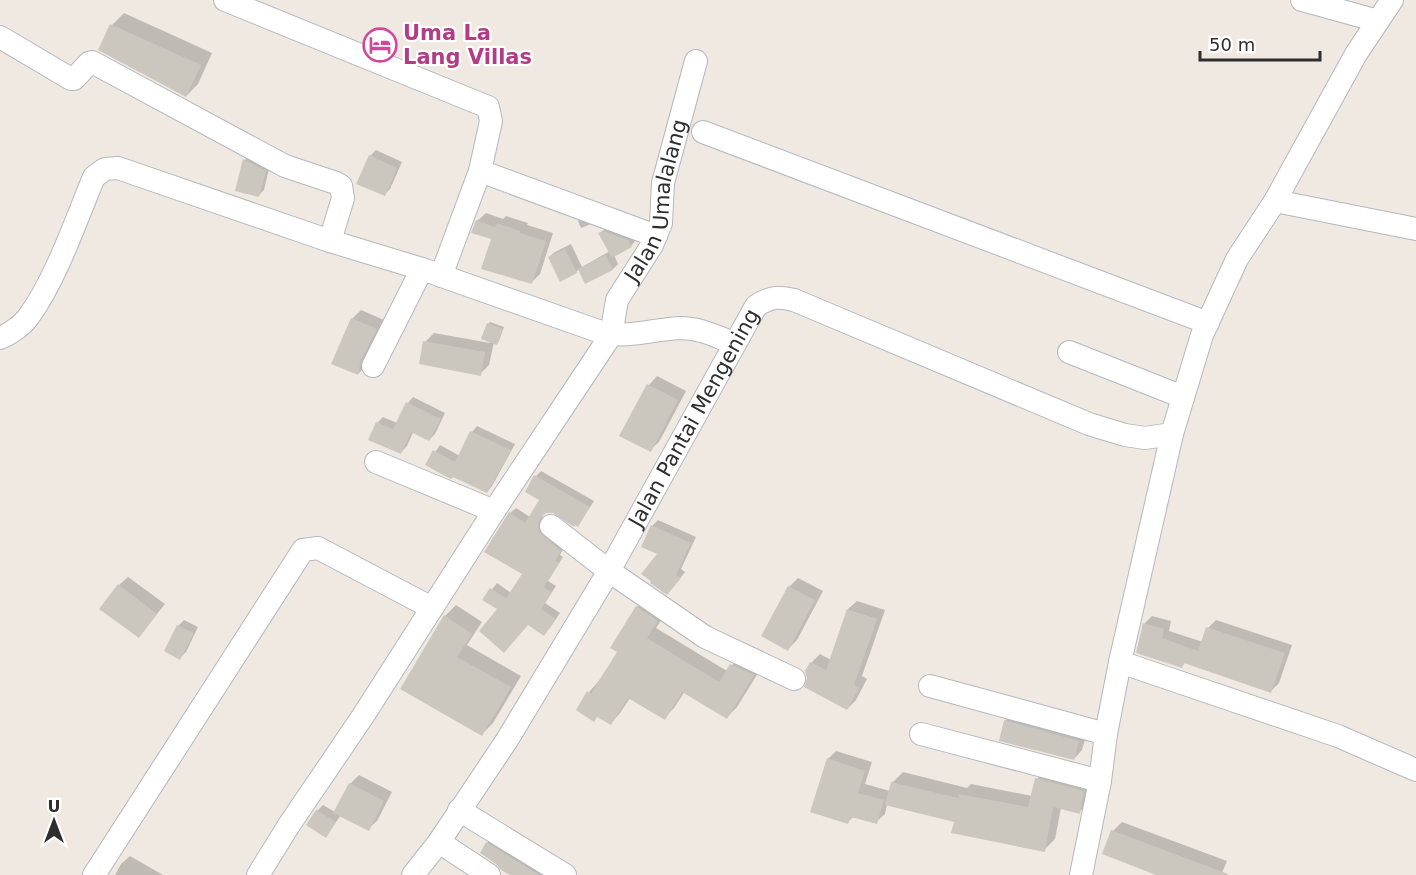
<svg xmlns="http://www.w3.org/2000/svg" width="1416" height="875" font-family="'DejaVu Sans',sans-serif">
	<style>
		.shadow { fill: #0003 }
		.building { fill: #cbc7bf }
		.lines { fill: none; stroke-linecap: round; stroke-linejoin: round }
		.minor-casing { stroke: #b4b7c1; stroke-width: 24 }
		.minor { stroke: #fff; stroke-width: 22 }
		.labels { text-anchor: middle; stroke-width: 4.5; stroke-linejoin: round; paint-order: stroke }
		.hotel-label { font-size: 21px; font-weight: bold; fill: #b23c85; stroke: #fff; text-anchor: start }
		.street-label { font-size: 21px; fill: #2e2e2e; stroke: #fff }
	</style>
	<rect width="100%" height="100%" fill="#efe9e1"/>
	<g class="shadow">
		<polygon points="124,13 212,53 198,84 186,96 112,25"/>
		<polygon points="376,150 402,162 390,189 385,194 370,156"/>
		<polygon points="250,154 270,165 264,190 258,196 237,190 245,160"/>
		<polygon points="486,213 503,219 506,216 528,223 527,225 553,233 540,274 532,282 477,221"/>
		<polygon points="580,219 591,224 581,228 578,221"/>
		<polygon points="606,228 636,240 631,246 614,255 618,264 613,269 579,269 576,272 549,257 555,252 571,244 582,267 610,251 600,233"/>
		<polygon points="361,310 384,320 367,365 358,374 352,319"/>
		<polygon points="490,322 504,327 499,341 497,343 494,342 489,365 480,374 425,342 434,333 490,343 488,324"/>
		<polygon points="657,376 686,391 659,442 650,450 622,435 649,385"/>
		<polygon points="413,397 445,413 435,434 429,440 413,432 407,446 401,452 377,423 383,417 397,423 408,403"/>
		<polygon points="477,426 515,444 492,486 487,492 427,464 440,445 460,456 472,432"/>
		<polygon points="541,471 594,501 578,525 554,511 544,513 542,518 544,526 565,545 560,555 563,557 548,581 556,586 545,603 560,613 549,629 528,623 499,609 485,599 497,583 511,593 524,574 510,513 516,508 530,517 541,499 536,476"/>
		<polygon points="658,520 696,537 681,569 685,572 673,587 660,553 652,526"/>
		<polygon points="128,577 165,604 139,636 119,585"/>
		<polygon points="798,578 823,591 797,640 788,649 763,636 789,587"/>
		<polygon points="647,597 667,611 656,628 727,671 741,655 763,665 737,707 727,717 685,691 674,708 664,718 630,698 620,713 611,723 589,692 598,682 619,651 637,607"/>
		<polygon points="857,601 885,610 862,676 867,679 856,700 847,709 811,663 820,654 831,660 848,609"/>
		<polygon points="456,605 482,622 467,645 521,676 493,723 482,734 402,689 445,616"/>
		<polygon points="1152,616 1171,621 1169,631 1203,642 1208,628 1216,620 1292,645 1279,683 1271,691 1186,662 1182,666 1144,624"/>
		<polygon points="184,620 198,627 186,652 180,658 166,650 178,626"/>
		<polygon points="1014,712 1087,732 1082,750 1074,759 1005,721"/>
		<polygon points="836,751 872,762 865,784 890,791 892,783 903,772 967,788 971,784 1032,796 1037,779 1047,768 1094,780 1090,802 1079,812 1061,808 1055,839 1044,850 955,821 887,804 885,814 876,822 854,816 848,822 828,759"/>
		<polygon points="359,775 392,792 377,821 368,829 341,815 326,836 317,811 323,805 335,812 350,784"/>
		<polygon points="1122,822 1227,861 1221,875 1160,875 1104,854 1113,831"/>
		<polygon points="496,834 555,875 514,875 487,843"/>
		<polygon points="130,856 163,875 115,875 121,864"/>
	</g>
	<g class="building">
		<polygon points="110,24 201,65 186,97 98,50"/>
		<polygon points="369,155 397,168 385,196 356,184"/>
		<polygon points="243,159 266,171 259,197 235,191"/>
		<polygon points="476,220 495,227 497,223 520,231 520,233 546,241 532,284 481,269 491,239 471,233"/>
		<polygon points="603,231 628,240 632,247 612,258 598,233"/>
		<polygon points="565,249 577,273 560,282 548,257"/>
		<polygon points="606,255 613,270 585,284 578,269"/>
		<polygon points="351,318 377,329 361,360 358,375 331,364"/>
		<polygon points="487,323 503,329 497,345 481,339"/>
		<polygon points="423,341 485,352 481,376 419,364"/>
		<polygon points="647,384 678,400 651,452 619,436"/>
		<polygon points="406,402 441,419 429,441 411,432 401,454 368,440 376,422 393,429"/>
		<polygon points="470,431 511,450 487,493 453,477 451,479 445,476 425,465 433,450 455,462"/>
		<polygon points="534,475 590,507 578,527 575,525 574,527 553,513 546,513 540,518 538,525 539,532 561,551 555,561 559,563 544,587 552,592 541,609 556,619 544,636 528,625 504,653 479,631 497,609 482,600 490,588 506,598 522,574 484,552 509,512 525,523 539,500 525,492"/>
		<polygon points="651,525 691,543 676,575 681,578 667,595 650,583 651,581 641,574 657,554 641,547"/>
		<polygon points="118,584 157,614 139,638 99,609"/>
		<polygon points="788,586 815,600 788,651 761,636"/>
		<polygon points="636,606 658,621 647,638 719,682 730,664 754,675 727,719 682,692 665,720 628,698 611,725 597,717 594,722 576,710 587,691 591,694 617,652 610,648"/>
		<polygon points="847,609 877,619 854,685 859,688 847,710 804,687 807,678 805,671 810,662 826,670"/>
		<polygon points="444,615 472,634 457,657 511,687 482,736 400,689"/>
		<polygon points="1143,623 1164,629 1162,638 1198,651 1206,627 1285,653 1271,693 1184,663 1182,668 1136,653"/>
		<polygon points="177,625 194,633 180,660 164,651"/>
		<polygon points="1004,720 1079,741 1074,760 999,741"/>
		<polygon points="827,758 865,771 858,793 884,800 877,824 851,817 848,824 810,812"/>
		<polygon points="1035,778 1084,791 1080,814 1053,807 1045,852 951,833 954,822 885,805 891,782 958,798 959,794 1028,807"/>
		<polygon points="349,783 384,801 369,831 333,813"/>
		<polygon points="316,810 336,822 326,838 306,825"/>
		<polygon points="1111,830 1228,874 1227,875 1156,875 1102,854"/>
		<polygon points="486,842 539,875 510,875 501,870 496,864 480,853"/>
	</g>
	<g class="lines">
		<defs>
			<g id="minor">
				<polyline points="225,0 488,107 491,121 480,171 441,276"/>
				<polyline points="1302,0 1378,21"/>
				<polyline points="0,37 71,79 74,79 89,63 92,62 285,166 336,183 341,186 343,198 330,241"/>
				<polyline points="703,132 1208,323"/>
				<polyline points="480,171 656,236"/>
				<polyline points="1275,201 1416,229"/>
				<path d="M0,338C10,334 23,325 29,316C56,279 76,220 94,177L105,169L118,168L330,241L422,269L601,332C627,339 654,329 681,328C700,328 717,337 734,343"/>
				<polyline points="1069,352 1183,397"/>
				<polyline points="373,366 422,269"/>
				<polyline points="376,462 494,511"/>
				<polyline points="551,526 609,571 705,637 794,679"/>
				<polyline points="1120,662 1338,736 1416,770"/>
				<polyline points="930,686 1106,734"/>
				<polyline points="921,734 1100,781"/>
				<polyline points="459,810 565,875"/>
				<polyline points="439,842 489,875"/>
				<polyline points="94,875 303,550 318,548 432,608"/>
				<path id="s1" d="M258,875L289,825L363,716L494,511L611,335L617,300L652,245L661,223L663,183L696,61"/>
				<path id="s2" d="M413,875L439,842L507,740L609,571L756,306C770,297 778,296 794,300L1089,424L1125,435L1145,438L1172,434"/>
				<polyline points="1081,875 1100,781 1106,734 1120,662 1172,434 1202,335 1237,259 1275,201 1356,54 1392,0"/>
			</g>
		</defs>
		<use href="#minor" class="minor-casing"/>
		<use href="#minor" class="minor"/>
	</g>
	<defs>
		<symbol id="hotel-ring" viewBox="-11 -11 22 22"><circle r="9.5" fill="#fff" stroke="#d1479c" stroke-width="1.5"/><path d="M-6-4.5h1.5V1H6V5H4.5V3h-9V5H-6ZM-4 0a1.8 1.8 0 1 1 3.6 0ZM.5 0V-2.5h3Q6-2.5 6 0Z" fill="#d1479c"/></symbol>
	</defs>
	<g fill-rule="evenodd">
		<use href="#hotel-ring" x="361" y="26" width="38" height="38"/>
	</g>
	<g class="labels">
		<g class="hotel-label">
			<text x="403" y="40">Uma La<tspan x="403" dy="24">Lang Villas</tspan></text>
		</g>
		<g class="street-label">
			<text dy="7" stroke="none"><textPath href="#s1" startOffset="790">Jalan Umalalang</textPath></text>
			<text dy="7" stroke="none"><textPath href="#s2" startOffset="537">Jalan Pantai Mengening</textPath></text>
		</g>
	</g>
	<g transform="translate(54 821)" stroke="#ffffff" stroke-width="4.5" paint-order="stroke">
	<path d="M0-4.5L10 22L0 15L-10 22Z" fill="#2e2e2e"/>
	<text y="-9" font-size="16" font-weight="bold" text-anchor="middle" fill="#2e2e2e">U</text>
	</g>
	<path d="M1200 51v9h120v-9" fill="none" stroke="#2e2e2e" stroke-width="3"/>
	<text x="1209" y="51" font-size="18" fill="#2e2e2e" stroke="#ffffff" stroke-width="4.5" paint-order="stroke">50 m</text>
</svg>
